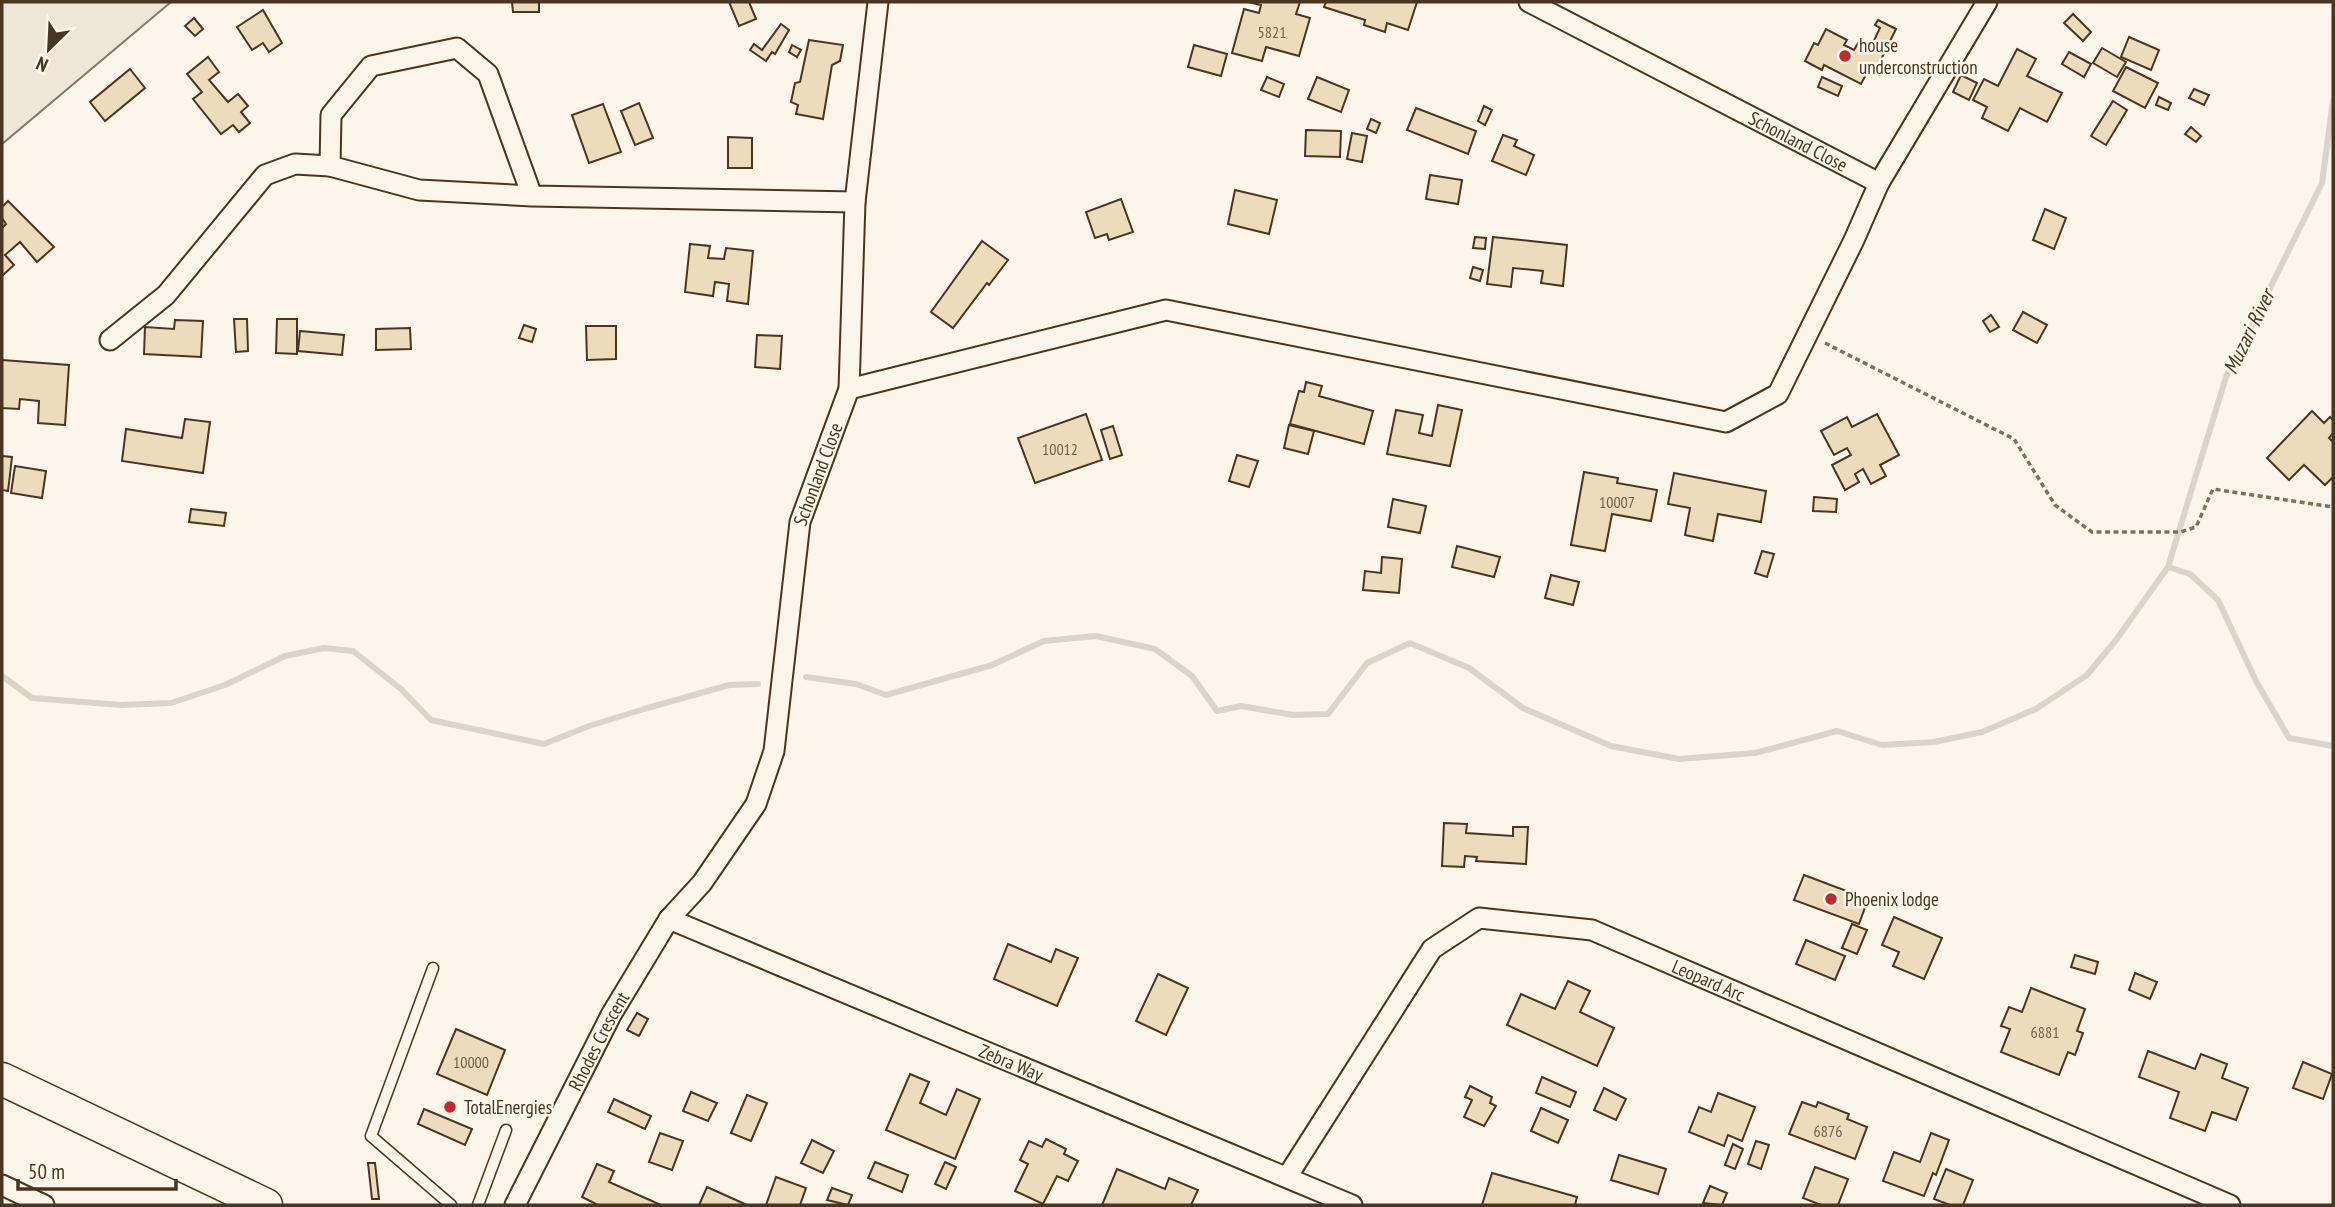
<svg xmlns="http://www.w3.org/2000/svg" width="2335" height="1207" font-family="'PT Sans Narrow',sans-serif">
	<style>
		.green { fill: #ede6d9; stroke: #887966; stroke-width: 2 }
		.lines { fill: none; stroke-linecap: round; stroke-linejoin: round }
		.stream { stroke: #dcd4c6; stroke-width: 6 }
		.building { fill: #ecdcbc; stroke: #4a3520; stroke-width: 2 }
		.service-casing { stroke: #4a3520; stroke-width: 13 }
		.minor-casing { stroke: #4a3520; stroke-width: 23 }
		.trunk-casing { stroke: #4a3520; stroke-width: 35 }
		.path { stroke: #7f6f5c; stroke-width: 3.5; stroke-dasharray: 5 3.5; stroke-linecap: butt }
		.service { stroke: #fbf6e9; stroke-width: 10 }
		.minor { stroke: #fbf6e9; stroke-width: 19 }
		.trunk { stroke: #fbf6e9; stroke-width: 32 }
		.poi-dot { fill: #c62828; stroke: #fbf6e9; stroke-width: 2.5 }
		.labels { text-anchor: middle; stroke-width: 5; stroke-linejoin: round; paint-order: stroke }
		.number-label { font-size: 16px; fill: #725f47 }
		.poi-label { font-size: 19px; fill: #4a3520; stroke: #fbf6e9; text-anchor: start }
		.street-label { font-size: 19px; fill: #4a3520; stroke: #fbf6e9 }
		.water-label { font-size: 21px; font-style: italic; fill: #4a3520; stroke: #fbf6e9 }
	</style>
	<rect width="100%" height="100%" fill="#fbf6e9"/>
	<polygon class="green" points="2,2 171,2 2,144"/>
	<g class="lines">
		<g class="stream">
			<polyline points="2168,567 2190,574 2218,600 2256,681 2289,738 2333,746"/>
			<polyline points="2,676 32,698 121,705 171,703 225,685 285,656 324,648 353,651 401,689 431,720 544,744 589,726 644,709 729,685 758,684"/>
			<polyline points="806,677 856,684 886,695 992,665 1044,641 1096,636 1155,649 1192,676 1217,711 1241,706 1293,715 1328,714 1367,663 1410,643 1469,668 1523,708 1611,746 1679,759 1755,753 1837,731 1882,745 1934,742 1982,732 2036,709 2087,675 2116,640 2168,567 2226,377 2322,183 2333,101"/>
		</g>
	</g>
	<g class="building">
		<polygon points="512,2 539,2 539,12 513,12"/>
		<polygon points="729,2 749,2 756,19 739,26"/>
		<polygon points="1248,2 1300,2 1296,14 1310,18 1299,56 1266,47 1262,61 1232,53 1244,9 1259,13 1261,5"/>
		<polygon points="1326,2 1417,2 1408,30 1387,23 1385,32 1364,25 1365,20 1324,7"/>
		<polygon points="263,10 282,43 269,52 263,43 252,50 237,27"/>
		<polygon points="2073,14 2091,32 2083,41 2064,23"/>
		<polygon points="194,18 203,29 195,36 185,26"/>
		<polygon points="1878,20 1896,29 1876,70 1870,67 1861,84 1824,65 1822,70 1805,61 1814,43 1818,45 1826,29 1847,40 1844,45 1854,50 1858,43 1870,49 1880,28 1875,25"/>
		<polygon points="781,24 789,30 775,54 772,52 766,61 750,50 754,44 762,50"/>
		<polygon points="2129,37 2159,50 2151,70 2121,57"/>
		<polygon points="809,40 843,45 840,61 832,65 823,119 796,114 798,105 791,102 795,83 800,82"/>
		<polygon points="792,45 801,50 797,57 789,52"/>
		<polygon points="1194,45 1227,54 1221,76 1188,67"/>
		<polygon points="2102,48 2126,62 2117,77 2093,63"/>
		<polygon points="2017,49 2036,59 2027,76 2062,93 2047,122 2020,108 2008,131 1982,118 1987,107 1973,100 1984,79 1998,86"/>
		<polygon points="2069,52 2091,64 2084,77 2062,64"/>
		<polygon points="208,57 219,72 209,80 228,102 238,94 248,106 241,112 250,123 239,132 233,125 221,134 193,99 202,92 187,74"/>
		<polygon points="2126,67 2158,83 2145,108 2113,91"/>
		<polygon points="130,69 145,88 105,121 90,102"/>
		<polygon points="1961,75 1977,83 1969,100 1953,92"/>
		<polygon points="1267,77 1284,84 1279,97 1261,90"/>
		<polygon points="1317,77 1349,90 1341,112 1308,99"/>
		<polygon points="1822,77 1842,86 1838,96 1818,87"/>
		<polygon points="2194,89 2209,95 2204,105 2189,98"/>
		<polygon points="2159,97 2171,103 2168,110 2156,105"/>
		<polygon points="2113,101 2127,110 2106,145 2091,136"/>
		<polygon points="639,103 653,138 635,145 621,111"/>
		<polygon points="603,104 621,152 589,163 572,115"/>
		<polygon points="1484,106 1492,110 1485,125 1478,121"/>
		<polygon points="1416,108 1476,131 1468,154 1407,130"/>
		<polygon points="1371,119 1380,123 1376,133 1367,129"/>
		<polygon points="2191,127 2201,136 2196,142 2185,134"/>
		<polygon points="1306,130 1341,131 1340,157 1305,156"/>
		<polygon points="1352,133 1367,136 1362,162 1347,159"/>
		<polygon points="1503,135 1517,140 1514,146 1534,155 1526,175 1492,161"/>
		<polygon points="728,137 752,138 752,168 728,168"/>
		<polygon points="1430,175 1462,180 1458,204 1426,199"/>
		<polygon points="1235,190 1277,200 1269,234 1228,224"/>
		<polygon points="1121,199 1133,232 1109,240 1107,234 1095,238 1086,212"/>
		<polygon points="8,201 54,247 37,262 20,242 5,255 14,265 2,276 2,228 6,224 2,218 2,207"/>
		<polygon points="2045,209 2066,218 2054,249 2033,240"/>
		<polygon points="1475,237 1486,238 1485,249 1473,248"/>
		<polygon points="1493,237 1567,245 1563,286 1541,283 1543,271 1513,268 1511,287 1487,284"/>
		<polygon points="982,241 1008,260 989,285 987,283 953,328 931,312"/>
		<polygon points="690,244 710,246 708,258 724,259 726,248 753,251 748,304 727,301 729,284 715,282 713,296 685,292"/>
		<polygon points="1473,267 1483,270 1480,281 1470,278"/>
		<polygon points="2023,312 2047,325 2037,343 2013,330"/>
		<polygon points="1991,315 1999,327 1990,332 1983,321"/>
		<polygon points="234,319 247,319 248,351 236,352"/>
		<polygon points="277,319 297,319 297,354 276,353"/>
		<polygon points="175,320 203,321 201,357 144,354 145,327 174,329"/>
		<polygon points="524,325 536,329 532,342 519,338"/>
		<polygon points="586,326 616,326 616,359 587,360"/>
		<polygon points="410,328 411,349 376,350 376,329"/>
		<polygon points="300,331 344,335 342,355 298,351"/>
		<polygon points="757,335 782,336 780,369 755,367"/>
		<polygon points="2,360 69,365 65,425 38,423 39,401 20,399 19,409 2,408"/>
		<polygon points="1306,382 1322,386 1319,396 1373,411 1364,444 1290,424 1299,391 1304,392"/>
		<polygon points="1438,405 1462,410 1450,466 1387,454 1396,410 1423,415 1419,433 1432,436"/>
		<polygon points="2312,411 2324,423 2330,417 2333,420 2333,433 2329,438 2333,442 2333,477 2325,485 2304,465 2289,480 2267,458"/>
		<polygon points="1086,414 1102,460 1035,483 1018,438"/>
		<polygon points="1877,414 1899,455 1880,465 1886,476 1871,484 1863,469 1855,474 1859,482 1845,490 1832,465 1851,455 1847,448 1834,455 1821,431 1847,417 1852,427"/>
		<polygon points="185,419 210,422 203,473 122,461 126,429 182,438"/>
		<polygon points="1289,425 1314,431 1308,454 1284,448"/>
		<polygon points="1113,426 1122,455 1110,459 1101,430"/>
		<polygon points="1237,455 1258,461 1249,487 1229,481"/>
		<polygon points="2,456 12,457 8,491 2,490"/>
		<polygon points="15,466 46,471 42,498 11,493"/>
		<polygon points="1584,472 1618,478 1617,483 1657,490 1651,521 1612,514 1605,551 1571,545"/>
		<polygon points="1674,473 1766,491 1761,522 1718,514 1713,541 1685,535 1690,508 1668,504"/>
		<polygon points="1814,497 1837,499 1836,512 1813,511"/>
		<polygon points="1393,499 1426,506 1420,533 1388,527"/>
		<polygon points="191,509 226,513 224,526 189,522"/>
		<polygon points="1457,546 1500,557 1494,577 1452,567"/>
		<polygon points="1762,551 1774,554 1767,577 1755,573"/>
		<polygon points="1382,557 1402,559 1399,593 1363,590 1365,571 1381,573"/>
		<polygon points="1551,575 1579,582 1573,605 1545,598"/>
		<polygon points="1444,823 1467,824 1466,833 1513,836 1513,827 1528,827 1526,864 1476,861 1477,857 1465,856 1464,867 1442,866"/>
		<polygon points="1804,875 1868,899 1859,924 1794,900"/>
		<polygon points="1894,917 1942,938 1924,979 1893,966 1899,952 1882,945"/>
		<polygon points="1852,924 1867,930 1857,954 1842,948"/>
		<polygon points="1806,940 1845,956 1835,980 1796,964"/>
		<polygon points="1008,944 1051,962 1056,949 1078,958 1057,1006 994,979"/>
		<polygon points="2075,955 2098,962 2095,974 2071,967"/>
		<polygon points="2135,973 2157,982 2150,999 2129,990"/>
		<polygon points="1158,974 1188,988 1166,1035 1136,1021"/>
		<polygon points="1568,981 1590,991 1580,1012 1614,1028 1597,1066 1507,1025 1521,994 1555,1009"/>
		<polygon points="2031,988 2085,1009 2077,1031 2083,1033 2075,1055 2068,1052 2059,1075 2001,1052 2010,1029 2001,1026 2009,1007 2022,1012"/>
		<polygon points="637,1013 648,1019 639,1036 627,1030"/>
		<polygon points="456,1029 505,1050 487,1095 437,1074"/>
		<polygon points="2148,1051 2195,1069 2201,1054 2227,1064 2222,1078 2248,1088 2236,1120 2212,1112 2205,1131 2170,1118 2179,1092 2139,1077"/>
		<polygon points="2303,1062 2332,1074 2323,1099 2293,1088"/>
		<polygon points="910,1074 929,1082 920,1103 946,1115 957,1089 980,1099 955,1159 886,1130"/>
		<polygon points="1542,1077 1576,1092 1570,1107 1536,1093"/>
		<polygon points="1470,1086 1492,1097 1490,1103 1496,1106 1484,1126 1464,1117 1472,1100 1465,1097"/>
		<polygon points="1604,1088 1626,1099 1616,1120 1594,1110"/>
		<polygon points="691,1092 717,1103 708,1121 683,1111"/>
		<polygon points="1718,1093 1755,1107 1742,1141 1728,1135 1724,1146 1689,1132 1699,1107 1711,1112"/>
		<polygon points="747,1095 767,1103 751,1141 731,1133"/>
		<polygon points="614,1099 651,1116 645,1129 608,1112"/>
		<polygon points="1802,1102 1816,1107 1818,1102 1849,1114 1847,1119 1867,1127 1855,1159 1789,1134"/>
		<polygon points="1541,1108 1568,1120 1558,1143 1531,1131"/>
		<polygon points="424,1109 472,1129 465,1145 418,1124"/>
		<polygon points="660,1133 683,1141 672,1170 649,1162"/>
		<polygon points="1931,1133 1949,1140 1936,1175 1933,1173 1924,1196 1883,1181 1894,1152 1920,1162"/>
		<polygon points="1046,1139 1066,1149 1064,1154 1078,1161 1068,1181 1057,1176 1043,1204 1015,1191 1028,1164 1020,1160 1029,1141 1042,1147"/>
		<polygon points="812,1140 834,1151 823,1173 801,1163"/>
		<polygon points="1756,1141 1769,1145 1761,1169 1748,1164"/>
		<polygon points="1733,1144 1743,1149 1735,1169 1725,1165"/>
		<polygon points="1619,1155 1666,1169 1658,1194 1611,1180"/>
		<polygon points="875,1162 908,1175 902,1192 868,1178"/>
		<polygon points="945,1162 956,1167 946,1189 935,1184"/>
		<polygon points="368,1163 375,1163 379,1199 372,1199"/>
		<polygon points="597,1164 614,1171 609,1182 661,1205 598,1205 582,1197"/>
		<polygon points="1815,1167 1848,1179 1838,1205 1821,1205 1803,1198"/>
		<polygon points="1117,1169 1165,1189 1169,1178 1198,1190 1191,1205 1102,1205"/>
		<polygon points="1946,1169 1973,1180 1963,1205 1950,1205 1934,1199"/>
		<polygon points="1492,1173 1577,1197 1575,1205 1482,1205"/>
		<polygon points="776,1177 806,1188 800,1205 766,1205"/>
		<polygon points="1710,1186 1727,1193 1722,1205 1703,1203"/>
		<polygon points="707,1187 747,1205 699,1205"/>
		<polygon points="832,1188 852,1195 848,1205 827,1200"/>
	</g>
	<g class="lines">
		<defs>
			<g id="service">
				<polyline points="433,968 371,1136 451,1205"/>
				<polyline points="478,1205 506,1130"/>
			</g>
			<g id="minor">
				<path id="s1" d="M1529,2L1879,183L1987,2"/>
				<polyline points="532,196 488,74 457,48 371,66 331,115 330,166 419,190 532,196 855,202"/>
				<polyline points="110,340 166,295 265,175 295,164 330,166"/>
				<polyline points="849,389 1166,310 1726,422 1778,394 1854,240 1879,183"/>
				<path id="s2" d="M669,919L1352,1205"/>
				<path id="s3" d="M1287,1177L1432,949L1479,918L1592,930L2230,1205"/>
				<polyline points="2,1185 44,1205"/>
				<path id="s4" d="M515,1205L611,1015L669,919L702,883L756,804L774,751L800,522L849,389L855,202L878,2"/>
			</g>
			<polyline id="trunk" points="2,1079 266,1205"/>
		</defs>
		<use href="#service" class="service-casing"/>
		<use href="#minor" class="minor-casing"/>
		<use href="#trunk" class="trunk-casing"/>
		<polyline class="path" points="1825,343 2014,439 2055,505 2092,532 2180,532 2196,527 2213,489 2333,507"/>
		<use href="#service" class="service"/>
		<use href="#minor" class="minor"/>
		<use href="#trunk" class="trunk"/>
	</g>
	<g class="poi-dot">
		<circle cx="1845" cy="56" r="7"/>
		<circle cx="1831" cy="899" r="7"/>
		<circle cx="450" cy="1107" r="7"/>
	</g>
	<g class="labels">
		<g class="number-label">
			<text x="1272" y="38">5821</text>
			<text x="1060" y="455">10012</text>
			<text x="1617" y="508">10007</text>
			<text x="2045" y="1038">6881</text>
			<text x="471" y="1068">10000</text>
			<text x="1828" y="1137">6876</text>
		</g>
		<g class="poi-label">
			<text x="1859" y="52">house<tspan x="1859" dy="22">underconstruction</tspan></text>
			<text x="1845" y="906">Phoenix lodge</text>
			<text x="464" y="1114">TotalEnergies</text>
		</g>
		<g class="street-label">
			<text dy="7" stroke="none"><textPath href="#s1" startOffset="303">Schonland Close</textPath></text>
			<text dy="7" stroke="none"><textPath href="#s4" startOffset="807">Schonland Close</textPath></text>
			<text dy="7" stroke="none"><textPath href="#s3" startOffset="567">Leopard Arc</textPath></text>
			<text dy="7" stroke="none"><textPath href="#s4" startOffset="184">Rhodes Crescent</textPath></text>
			<text dy="7" stroke="none"><textPath href="#s2" startOffset="371">Zebra Way</textPath></text>
		</g>
		<g class="water-label">
			<text transform="translate(2249 332) rotate(-64)" y="7">Muzari River</text>
		</g>
	</g>
	<rect width="2335" height="1207" fill="none" stroke="#4a3520" stroke-width="7"/>
	<g transform="translate(49 49) rotate(204)" stroke="#fbf6e9" stroke-width="5" paint-order="stroke">
	<path d="M0-5L12 26L0 18L-12 26Z" fill="#4a3520"/>
	<text y="-10" font-size="19" font-weight="bold" text-anchor="middle" fill="#4a3520">N</text>
	</g>
	<path d="M18 1179v10h158v-10" fill="none" stroke="#4a3520" stroke-width="3.5"/>
	<text x="28" y="1179" font-size="21" fill="#4a3520" stroke="#fbf6e9" stroke-width="5" paint-order="stroke">50 m</text>
</svg>
